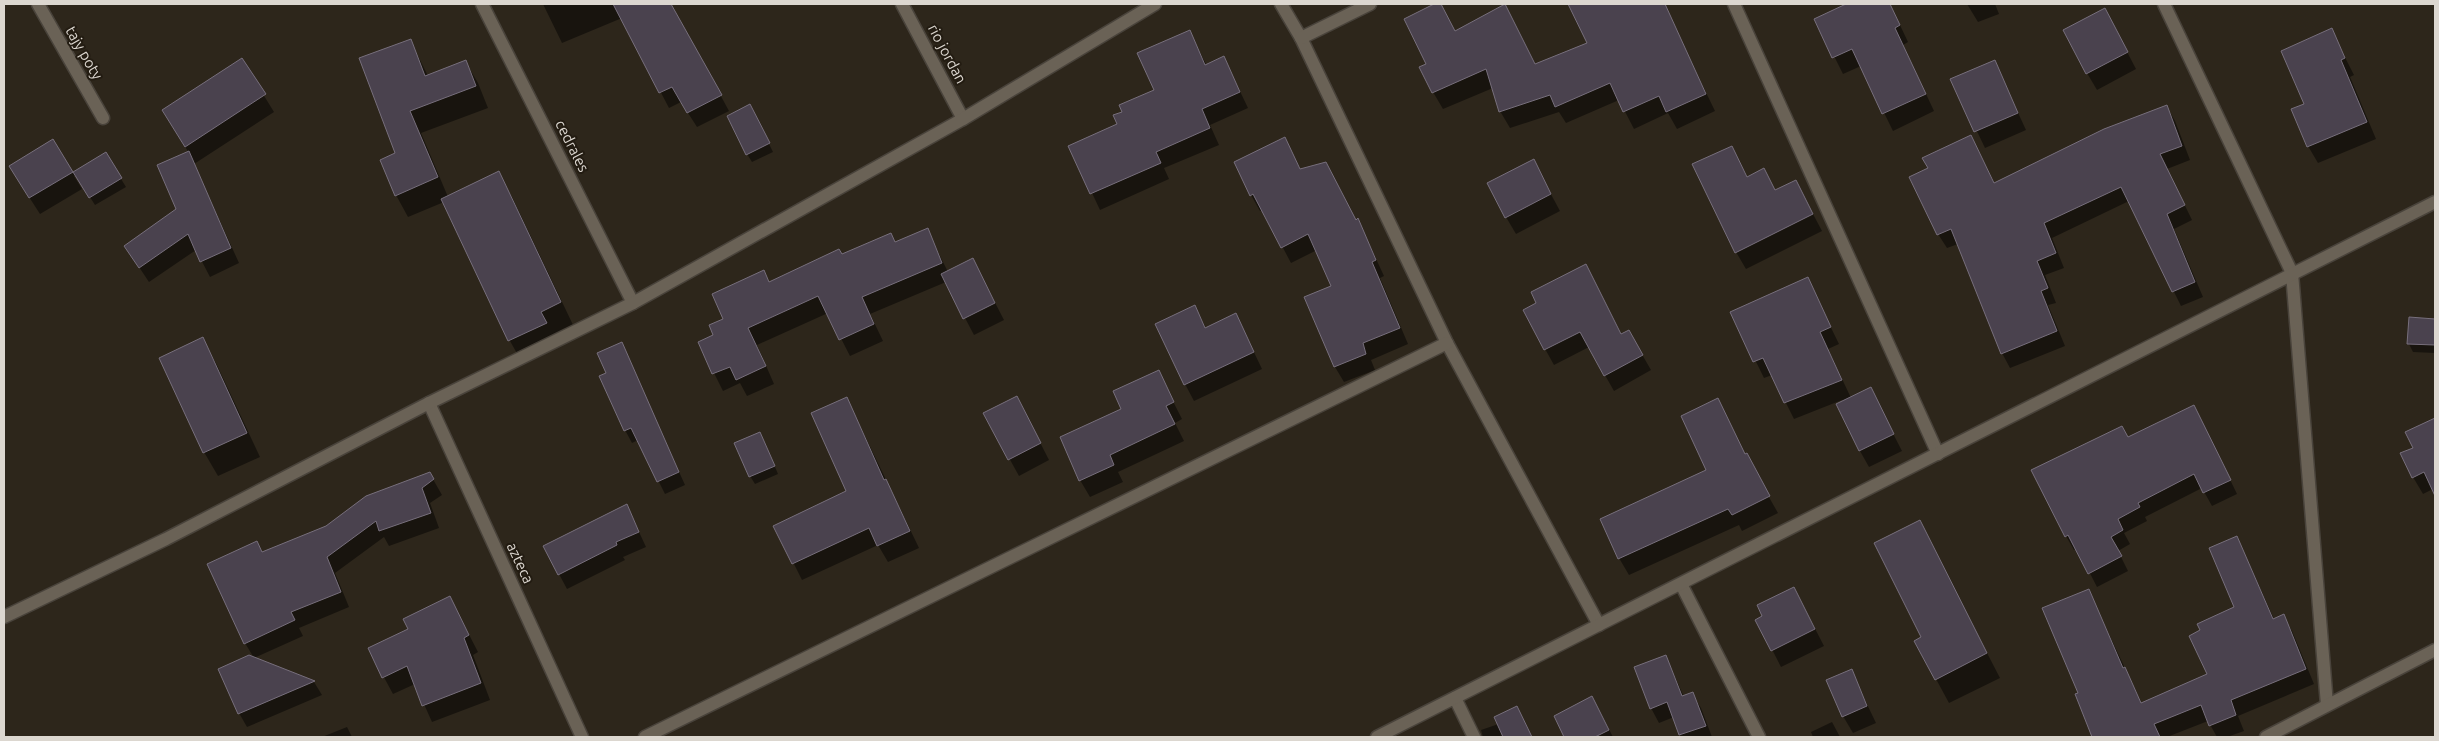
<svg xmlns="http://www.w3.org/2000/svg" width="2439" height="741" font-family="Ubuntu,sans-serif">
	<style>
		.shadow { fill: #0007 }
		.building { fill: #4a424e; stroke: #776f7c }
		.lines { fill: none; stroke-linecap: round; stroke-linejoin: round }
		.street-casing { stroke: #49433b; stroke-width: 15 }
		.street { stroke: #6a6256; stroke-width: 12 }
		.labels { text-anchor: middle; stroke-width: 4; stroke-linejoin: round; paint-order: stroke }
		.street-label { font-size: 15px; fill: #dcd7d0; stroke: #231c12 }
	</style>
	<rect width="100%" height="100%" fill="#2d261b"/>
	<g class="shadow">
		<polygon points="543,4 671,4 729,111 697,127 681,102 669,108 622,18 562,43"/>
		<polygon points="1437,4 1440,4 1455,32 1514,23 1536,65 1589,43 1569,4 1619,4 1637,42 1673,25 1715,111 1677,129 1668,113 1634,129 1619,100 1566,123 1559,112 1510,128 1500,111 1493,88 1443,109 1433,92 1428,65 1405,20"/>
		<polygon points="1849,4 1890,4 1908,42 1903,45 1934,111 1893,131 1861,66 1843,74 1816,20"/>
		<polygon points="1967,4 1995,4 1999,14 1978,22"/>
		<polygon points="2114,27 2136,69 2097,90 2087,73"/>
		<polygon points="2331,30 2354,75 2350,77 2376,139 2318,163 2308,146 2306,105"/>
		<polygon points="1189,31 1207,66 1224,58 1248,108 1210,125 1219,145 1164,168 1169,179 1100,210 1070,146 1118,125 1124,112 1155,90"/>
		<polygon points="410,40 428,76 465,61 478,83 488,108 421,133 448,197 498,173 512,197 574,327 554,336 559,347 523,364 510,341 444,202 408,217 396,195 397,154"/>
		<polygon points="242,60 274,112 194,164 239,263 210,277 196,250 149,282 125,246 178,209 189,153 163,111"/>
		<polygon points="1994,61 2026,130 1985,148 1952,79"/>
		<polygon points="2167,107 2175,121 2190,160 2167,169 2192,220 2174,229 2203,297 2181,306 2129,201 2052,238 2064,268 2045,275 2056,303 2048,305 2065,346 2010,368 2002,353 1958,244 1947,248 1938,234 1929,168 1971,136 1995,184"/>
		<polygon points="754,114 773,152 752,162 747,154"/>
		<polygon points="1284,139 1301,170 1356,221 1358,220 1384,276 1380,278 1408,344 1371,360 1375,370 1344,382 1335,367 1333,286 1317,250 1291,263 1263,210 1260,211 1251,195"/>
		<polygon points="52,141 73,173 105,153 126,187 95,205 76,175 74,176 82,189 40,214 20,183"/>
		<polygon points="1731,147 1748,178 1776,192 1796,182 1822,231 1746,269 1736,252"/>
		<polygon points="1533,161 1560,211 1516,234 1506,217"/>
		<polygon points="927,230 948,272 973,260 1004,320 974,335 946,282 870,314 883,341 850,356 828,313 757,345 774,384 747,396 740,383 723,391 699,343 715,335 725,319 763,272 770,283 842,256 896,243"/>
		<polygon points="1586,266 1622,335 1629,332 1651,370 1614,391 1589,347 1554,365 1524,311 1538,304"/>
		<polygon points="1807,279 1839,344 1828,349 1851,398 1870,389 1902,451 1869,467 1860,451 1842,400 1794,419 1772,375 1764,378 1732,313"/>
		<polygon points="1194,307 1206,329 1236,315 1262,369 1194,401 1185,384"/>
		<polygon points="2410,319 2435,320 2435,353 2413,352 2409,344"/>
		<polygon points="202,339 216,363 260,457 218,476 204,452"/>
		<polygon points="621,344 685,485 665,494 638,440 632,443 625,430 607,374"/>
		<polygon points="1158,372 1182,419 1175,423 1184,441 1118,472 1123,482 1090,497 1080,480 1123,410"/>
		<polygon points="847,399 919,548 888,562 878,545 802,580 775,526 848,492"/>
		<polygon points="985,414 1026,415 1049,460 1019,476"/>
		<polygon points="2201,420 2237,494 2212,506 2202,488 2145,517 2147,521 2124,533 2130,544 2118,551 2128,571 2097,587 2077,548 2074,550 2066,536 2128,439"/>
		<polygon points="2434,420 2435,488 2423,494 2413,477 2414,448"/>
		<polygon points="764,441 778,474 755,484 750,476"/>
		<polygon points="1745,455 1778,513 1742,531 1739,525 1629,575 1619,558"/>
		<polygon points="430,474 442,495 430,503 439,528 389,546 384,537 335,573 349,607 299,628 303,636 254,658 245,643 257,542 263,553 327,527"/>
		<polygon points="627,506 646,547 623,557 625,560 567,589 559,574"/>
		<polygon points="1919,522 2000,678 1949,703 1936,679 1923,637"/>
		<polygon points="2237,537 2274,619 2283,616 2292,631 2314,684 2238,716 2244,731 2227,737 2217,737 2208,721 2167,737 2093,737 2077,695 2080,694 2088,590 2142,704 2209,675 2236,608"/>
		<polygon points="1794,588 1824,646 1781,667 1757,620 1764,617"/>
		<polygon points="450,598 478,652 473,655 490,700 432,722 415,684 393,694 373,657"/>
		<polygon points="249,657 314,682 322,695 247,727 239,713"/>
		<polygon points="1666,657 1684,697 1692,694 1701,708 1712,737 1681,737 1674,717 1659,723 1651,708"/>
		<polygon points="1851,671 1876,723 1853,733 1843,716"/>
		<polygon points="1601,714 1613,737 1566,737 1555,717"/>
		<polygon points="1522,716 1532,737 1483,737 1481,730"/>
		<polygon points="1832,722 1840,737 1813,737 1811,732"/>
		<polygon points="347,727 352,737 322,737"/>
	</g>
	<g class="building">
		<polygon points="613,4 671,4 722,95 687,113 672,87 659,93"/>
		<polygon points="1434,4 1441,4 1455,31 1505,4 1535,64 1587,43 1568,4 1665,4 1706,94 1666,112 1659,96 1623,112 1610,83 1555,107 1550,95 1499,112 1486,69 1432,93 1419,67 1426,64 1404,19"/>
		<polygon points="1846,4 1890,4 1900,25 1895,28 1926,94 1882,114 1852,49 1832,58 1814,19"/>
		<polygon points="2105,8 2128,52 2086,74 2063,30"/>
		<polygon points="2332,28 2345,58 2341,60 2367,122 2307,147 2291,109 2304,104 2281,51"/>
		<polygon points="1190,30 1205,65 1224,56 1240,92 1202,109 1210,128 1156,152 1161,163 1090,194 1068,146 1117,124 1113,115 1122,112 1119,105 1154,90 1137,53"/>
		<polygon points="411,39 425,76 466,60 476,86 410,111 438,177 395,196 380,160 395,153 359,58"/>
		<polygon points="242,58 266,94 185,147 162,110"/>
		<polygon points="1995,60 2018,113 1974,132 1950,79"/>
		<polygon points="750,104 770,143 746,155 727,116"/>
		<polygon points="2167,105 2182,146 2160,154 2185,205 2167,214 2195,282 2172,292 2121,187 2044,223 2056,253 2037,261 2048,288 2041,291 2057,331 2001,354 1951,229 1937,235 1909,177 1928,168 1922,158 1971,135 1994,183 2104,129"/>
		<polygon points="1285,137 1300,169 1326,162 1356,220 1358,218 1376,260 1372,262 1400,328 1363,343 1366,354 1334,367 1304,297 1331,286 1308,234 1281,248 1253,194 1250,196 1234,162"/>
		<polygon points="53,139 73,172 29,198 9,166"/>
		<polygon points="1732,146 1747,177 1764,168 1775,190 1796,180 1813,214 1735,253 1692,164"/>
		<polygon points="189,151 231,248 200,262 188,234 139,268 124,246 176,209 157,165"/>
		<polygon points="106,152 122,178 89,198 73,172"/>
		<polygon points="1534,159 1551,194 1505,218 1487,183"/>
		<polygon points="499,171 561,302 541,312 547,323 508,341 441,199"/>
		<polygon points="928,228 942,263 862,297 874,324 839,340 818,296 748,328 766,366 736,380 730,367 712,374 698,342 713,335 709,325 723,319 712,294 764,270 769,282 839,249 842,254 891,233 895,242"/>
		<polygon points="973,258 995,303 963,319 941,274"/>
		<polygon points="1586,264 1621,334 1629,330 1643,355 1604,376 1580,332 1544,350 1523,310 1536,303 1531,292"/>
		<polygon points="1808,277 1831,327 1820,332 1842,380 1784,403 1763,358 1753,362 1730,312"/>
		<polygon points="1195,305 1205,328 1236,313 1254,352 1184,385 1155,324"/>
		<polygon points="2409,317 2435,319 2435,345 2407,344"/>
		<polygon points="203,337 247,433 203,453 159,358"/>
		<polygon points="622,342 679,472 657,482 631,428 624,431 599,376 606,373 597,353"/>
		<polygon points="1159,370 1174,402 1166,406 1175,424 1110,455 1114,465 1079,481 1060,437 1121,409 1113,391"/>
		<polygon points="1871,387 1894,434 1859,451 1836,404"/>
		<polygon points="1017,396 1041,443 1008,460 983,413"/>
		<polygon points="847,397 884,480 886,479 910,531 877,546 869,528 792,564 773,526 846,491 811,413"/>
		<polygon points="1718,398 1745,454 1747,453 1770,496 1732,515 1728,509 1618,559 1600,519 1706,470 1681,416"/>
		<polygon points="2194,405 2231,480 2203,493 2194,474 2138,503 2140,507 2118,519 2123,530 2111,537 2122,556 2088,574 2068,535 2065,537 2031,470 2122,426 2128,437"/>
		<polygon points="2435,418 2435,496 2424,472 2412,478 2400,453 2413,448 2405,432"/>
		<polygon points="760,432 775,466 749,477 734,443"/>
		<polygon points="430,472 434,479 422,488 431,513 379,531 376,521 327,557 341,592 291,612 295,620 244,644 207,564 257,541 262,552 326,526 366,496"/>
		<polygon points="627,504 639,532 616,542 617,545 558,575 543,546"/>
		<polygon points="1920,520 1987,653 1935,680 1914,641 1921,637 1874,543"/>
		<polygon points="2237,536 2273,619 2284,614 2306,669 2231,700 2236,715 2209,726 2201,705 2154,724 2160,737 2092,737 2075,694 2078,693 2042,608 2089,589 2123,668 2125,667 2141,703 2207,674 2189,636 2200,630 2197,624 2234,607 2209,548"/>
		<polygon points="1794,587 1815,629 1771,651 1755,620 1762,616 1757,605"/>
		<polygon points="450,596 469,635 464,638 481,683 422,706 407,666 382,678 368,648 408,629 403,619"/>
		<polygon points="249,655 315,681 238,714 218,669"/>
		<polygon points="1666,655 1682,696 1693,692 1706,726 1679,735 1667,702 1650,709 1634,667"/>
		<polygon points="1852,669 1867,706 1842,717 1826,680"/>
		<polygon points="1592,696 1609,730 1595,737 1564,737 1554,716"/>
		<polygon points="1517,706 1532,737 1503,737 1494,717"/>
	</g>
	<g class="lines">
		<defs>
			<g id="street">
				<polyline points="38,4 103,118"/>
				<polyline points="482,4 633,303"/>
				<polyline points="902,4 963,119"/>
				<polyline points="1281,4 1301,38 1447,343 1599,625"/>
				<polyline points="1734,4 1938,454"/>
				<polyline points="2164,4 2292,273 2327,705"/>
				<polyline points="1301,38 1370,4"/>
				<polyline points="429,403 582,737"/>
				<polyline points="1681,584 1759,737"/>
				<polyline points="4,617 166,539 429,403 633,303 963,119 1155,4"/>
				<polyline points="1455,698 1474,737"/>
				<polyline points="645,737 1447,343"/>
				<polyline points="1377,737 2435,202"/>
				<polyline points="2266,737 2435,650"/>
			</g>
		</defs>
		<use href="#street" class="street-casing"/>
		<use href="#street" class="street"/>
	</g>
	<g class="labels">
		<g class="street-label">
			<text transform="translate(84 53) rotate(60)" y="5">tajy poty</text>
			<text transform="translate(947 54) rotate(62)" y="5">rio jordan</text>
			<text transform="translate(572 146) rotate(63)" y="5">cedrales</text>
			<text transform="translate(520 563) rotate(65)" y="5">azteca</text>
		</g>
	</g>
	<rect width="2439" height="741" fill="none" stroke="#dcd7d0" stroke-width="10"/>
</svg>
